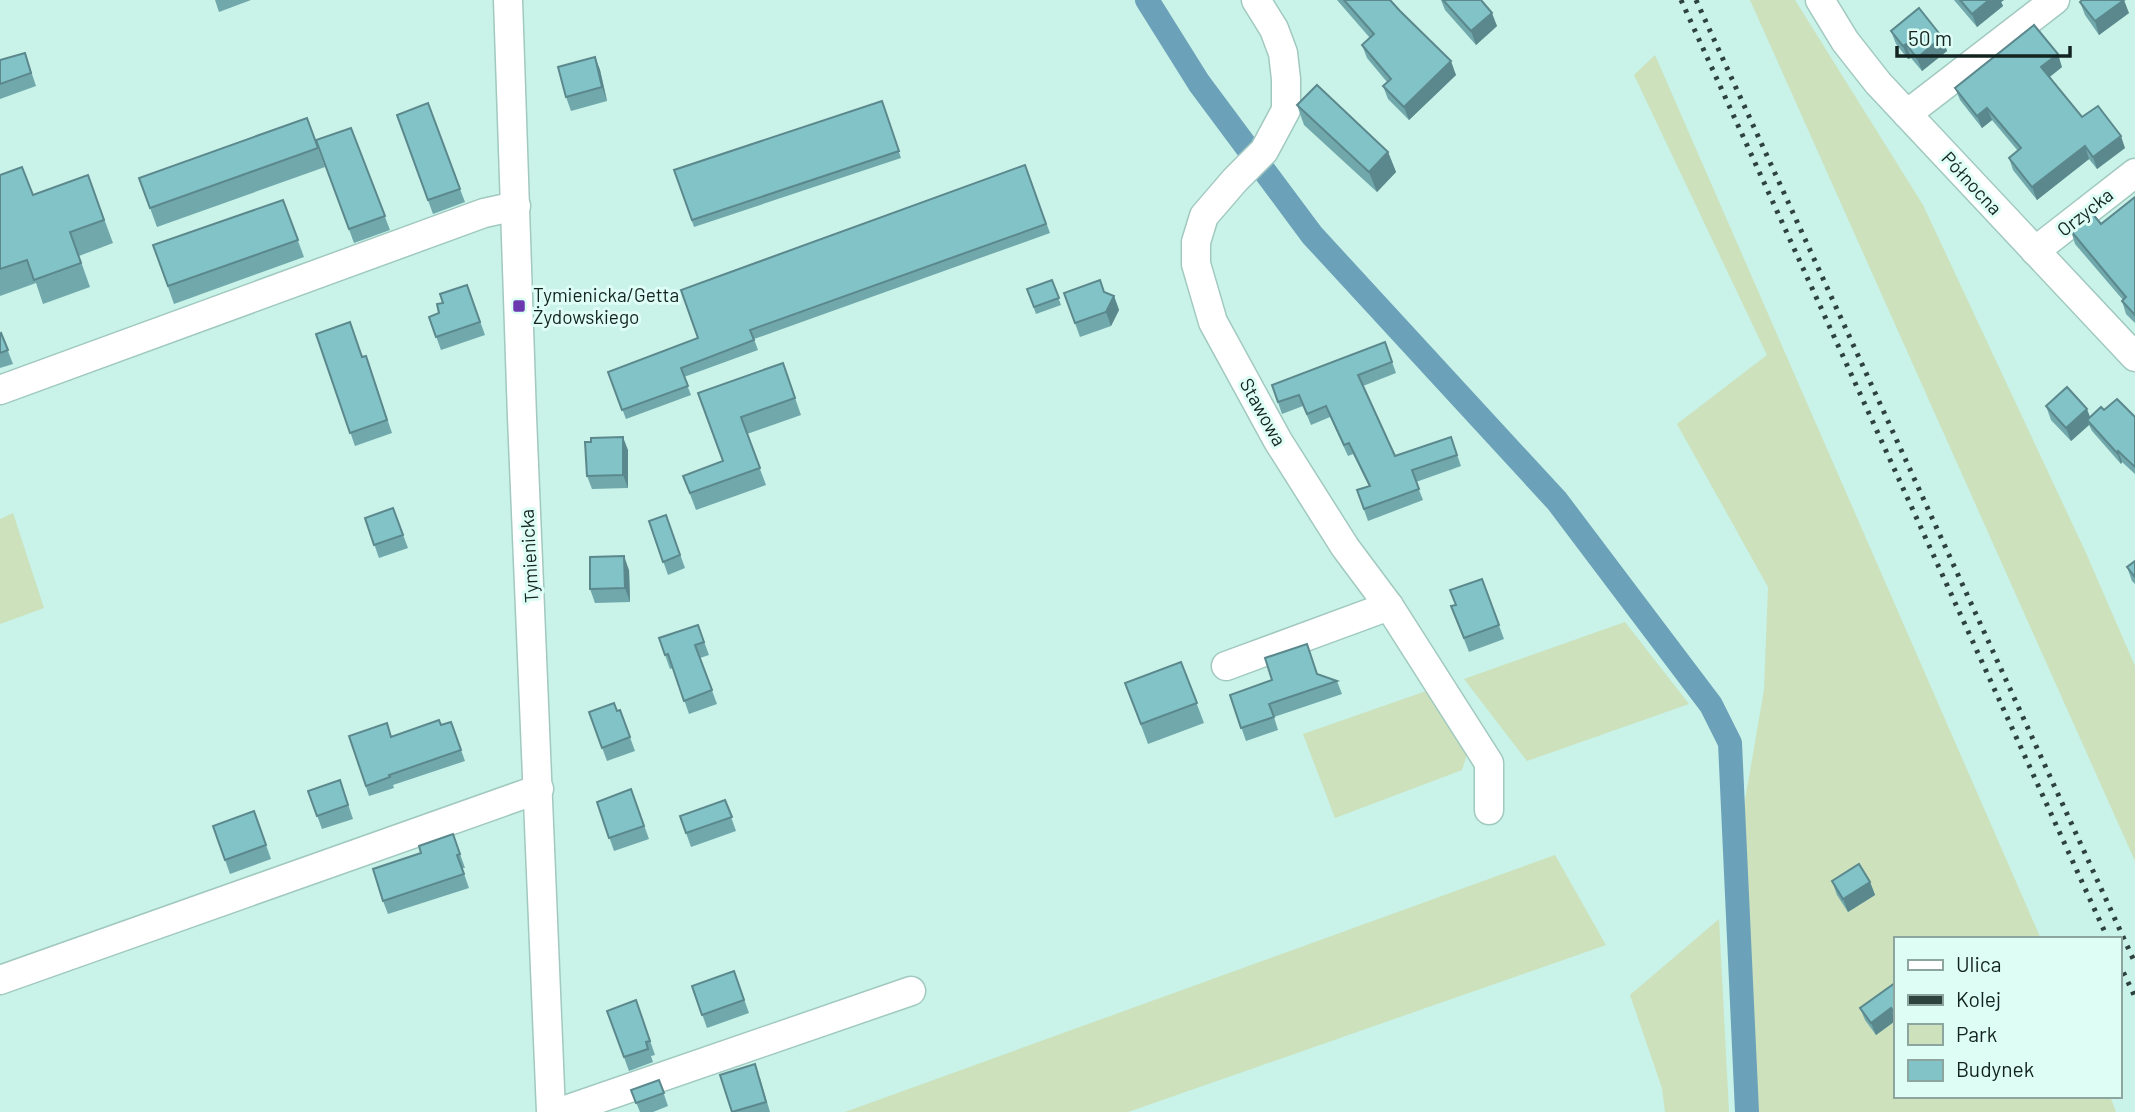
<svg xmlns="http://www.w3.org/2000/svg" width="2135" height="1112" font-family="Barlow,sans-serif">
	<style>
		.green { fill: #cce1bc }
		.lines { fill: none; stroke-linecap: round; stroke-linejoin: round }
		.canal { stroke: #6ca2b9; stroke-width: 24 }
		.minor-casing { stroke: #a1c9bf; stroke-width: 31 }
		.minor { stroke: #fff; stroke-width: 28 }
		.rail { stroke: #2e423d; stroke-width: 5; stroke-dasharray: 3.5 7; stroke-linecap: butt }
		.wall { fill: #70a8ac }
		.shaded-wall { fill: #5b888c }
		.building { fill: #82c3c8; stroke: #5b888c; stroke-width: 2 }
		.poi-dot { fill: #6b38b0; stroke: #ddfdf5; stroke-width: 2.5 }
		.labels { text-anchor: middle; stroke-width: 6; stroke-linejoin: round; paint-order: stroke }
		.street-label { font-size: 19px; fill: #13231f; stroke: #ddfdf5 }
		.poi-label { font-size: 19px; fill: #13231f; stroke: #ddfdf5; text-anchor: start }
	</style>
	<rect width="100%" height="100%" fill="#c9f2e8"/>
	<g class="green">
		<polygon points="1750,0 1795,0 1923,205 2086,553 2135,666 2135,861"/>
		<polygon points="1655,55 2041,939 1895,939 1895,1096 2110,1096 2116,1112 1754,1112 1741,855 1743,812 1764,690 1768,587 1677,424 1767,355 1634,75"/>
		<polygon points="13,513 44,608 0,624 0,519"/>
		<polygon points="1625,622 1689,704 1527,761 1464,679"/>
		<polygon points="1432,689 1467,754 1462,770 1335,818 1303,734"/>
		<polygon points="1555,855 1606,945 1128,1112 845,1112"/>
		<polygon points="1719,919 1729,1112 1665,1112 1662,1088 1630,995"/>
	</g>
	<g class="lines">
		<polyline class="canal" points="1147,0 1199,83 1312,235 1557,501 1711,705 1730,743 1747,1112"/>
		<defs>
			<g id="minor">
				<polyline points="508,0 522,417 551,1112"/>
				<polyline points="1256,0 1274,29 1283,53 1286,79 1286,110 1264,151 1235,180 1204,216 1196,242 1196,264 1213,322 1278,441 1345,547 1389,606 1489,763 1489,810"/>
				<polyline points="1820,0 1845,41 1878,83 2135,357"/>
				<polyline points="1907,114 2055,0"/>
				<polyline points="2035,251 2135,173"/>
				<polyline points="0,390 484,213 516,206"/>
				<polyline points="1226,666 1389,606"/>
				<polyline points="0,980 539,789"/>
				<polyline points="560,1112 911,991"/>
			</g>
		</defs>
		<use href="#minor" class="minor-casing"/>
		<use href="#minor" class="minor"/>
		<g class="rail">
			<polyline points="1681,0 2108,939"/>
			<polyline points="1696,0 2135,963"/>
			<polyline points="2119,963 2135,997"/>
		</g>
	</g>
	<g class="wall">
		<polygon points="215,0 251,0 219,12"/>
		<polygon points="1337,0 1390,0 1456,75 1409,120 1388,99 1383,86 1387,82 1367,58 1362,45 1370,38"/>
		<polygon points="1441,0 1481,0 1497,26 1476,45 1445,10"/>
		<polygon points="1954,0 2004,0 2001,2 2003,6 1977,27"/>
		<polygon points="2080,2 2129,13 2099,35 2085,15"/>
		<polygon points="1891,31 1942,37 1947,51 1922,71 1911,58 1908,59 1896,44"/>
		<polygon points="25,53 36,86 0,99 0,60"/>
		<polygon points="595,57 600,70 607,101 571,111 566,97"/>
		<polygon points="2062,67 2049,77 2082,117 2125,148 2097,169 2089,159 2037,200 2013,170 2009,158 2018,151 1992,120 1982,128 1960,100 1955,88"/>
		<polygon points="882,101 901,158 694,227 674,170"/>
		<polygon points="1297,105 1388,152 1396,172 1377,192 1304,125"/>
		<polygon points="397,115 460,189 465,202 433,214"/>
		<polygon points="307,118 325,167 157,227 139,178"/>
		<polygon points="351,128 390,230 354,243 316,140"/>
		<polygon points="1025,165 1050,233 754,339 758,350 684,377 691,395 626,419 608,372 698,338"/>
		<polygon points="0,175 33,195 88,175 113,243 79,256 90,287 43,304 36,283 0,296"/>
		<polygon points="2135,197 2135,323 2126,314 2122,301 2123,300 2075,244 2071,231 2101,224"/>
		<polygon points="283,200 304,257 174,304 153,245"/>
		<polygon points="1052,280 1061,305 1036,314 1027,289"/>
		<polygon points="467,285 485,335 441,350 429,317 439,313 443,303"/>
		<polygon points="1105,292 1114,296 1119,310 1111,326 1080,337 1064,293"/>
		<polygon points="1,333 13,364 0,368 0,334"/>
		<polygon points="316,334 362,357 366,356 392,433 355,446"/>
		<polygon points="1385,342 1396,373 1363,386 1395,456 1451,437 1461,466 1416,482 1423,500 1368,521 1357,490 1369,486 1353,454 1348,456 1330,417 1311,425 1303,406 1282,414 1272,385"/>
		<polygon points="783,363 801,415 747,434 766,485 696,510 683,476 723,461 698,393"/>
		<polygon points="2046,406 2090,417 2104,410 2135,417 2135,474 2122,462 2121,464 2092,431 2089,425 2071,441 2051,420"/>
		<polygon points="628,450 628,488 592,489 587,476"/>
		<polygon points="393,508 408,548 379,558 365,518"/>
		<polygon points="666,515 685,568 668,575 649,521"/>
		<polygon points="2135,561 2135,584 2132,581 2127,567"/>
		<polygon points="629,570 630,602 595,603 590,589"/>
		<polygon points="1482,579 1504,639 1469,652 1451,606 1456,605"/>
		<polygon points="698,625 709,655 700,658 717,704 689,714 673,668 670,669 659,638"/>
		<polygon points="1181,662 1204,723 1148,744 1125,683"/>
		<polygon points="1318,674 1337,681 1342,694 1274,717 1278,730 1246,741 1230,695"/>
		<polygon points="620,710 635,751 607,761 589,712 617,711"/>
		<polygon points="451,722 465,761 393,785 394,788 369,796 349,736 392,737"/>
		<polygon points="340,780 353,819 322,829 308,791"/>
		<polygon points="631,789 649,839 614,851 597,802"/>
		<polygon points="725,800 736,831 691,847 680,816"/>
		<polygon points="254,811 271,859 230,874 213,826"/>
		<polygon points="453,834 465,868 462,868 469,888 388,914 383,901 421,853"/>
		<polygon points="1832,881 1870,882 1875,895 1848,912 1837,895"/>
		<polygon points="734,971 749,1013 707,1028 692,986"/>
		<polygon points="1895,983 1895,1021 1876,1035 1865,1020 1860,1008"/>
		<polygon points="636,1000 655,1055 651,1056 653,1062 629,1071 607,1011"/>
		<polygon points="760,1078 770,1112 732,1112"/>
		<polygon points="659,1080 668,1106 653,1112 640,1112 631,1090"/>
	</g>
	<g class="shaded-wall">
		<polygon points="1989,0 2004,0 2001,2 2003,6 1977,27 1972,14"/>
		<polygon points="2124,0 2129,13 2099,35 2095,21"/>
		<polygon points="1492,13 1497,26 1476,45 1471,31"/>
		<polygon points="1942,37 1947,51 1922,71 1917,58"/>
		<polygon points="1906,44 1911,58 1908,59 1903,46"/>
		<polygon points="2058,54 2062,67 2046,80 2041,67"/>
		<polygon points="595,57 600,70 607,101 602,87"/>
		<polygon points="1451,61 1456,75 1409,120 1404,107"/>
		<polygon points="1987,108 1992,120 1982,128 1977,116"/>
		<polygon points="2121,136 2125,148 2097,169 2093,157"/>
		<polygon points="2085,146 2089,159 2037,200 2032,187"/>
		<polygon points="1388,152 1396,172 1377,192 1369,172"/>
		<polygon points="1114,296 1119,310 1111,326 1106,312"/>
		<polygon points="2087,409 2092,422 2087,420 2089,425 2071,441 2066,428"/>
		<polygon points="623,437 628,450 628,488 623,475"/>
		<polygon points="2118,451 2122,462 2121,464 2117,453"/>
		<polygon points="624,556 629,570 630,602 625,588"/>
		<polygon points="1870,882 1875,895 1848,912 1843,899"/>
		<polygon points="1891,1008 1895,1021 1876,1035 1871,1023"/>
	</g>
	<g class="building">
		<polygon points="1344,0 1390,0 1400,11 1451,61 1404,107 1383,86 1391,79 1362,45 1374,34"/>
		<polygon points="1443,0 1481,0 1492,13 1471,31"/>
		<polygon points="1960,0 1989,0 1972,14"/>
		<polygon points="2082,0 2124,0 2095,21 2080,2"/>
		<polygon points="1919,8 1942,37 1917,58 1906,44 1903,46 1891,31"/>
		<polygon points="2034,25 2058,54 2041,67 2082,117 2098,106 2121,136 2093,157 2085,146 2032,187 2009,158 2021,148 1987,108 1977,116 1955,88"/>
		<polygon points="25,53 31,73 0,84 0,60"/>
		<polygon points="595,57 602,87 566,97 558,67"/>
		<polygon points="1317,85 1388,152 1369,172 1297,105"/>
		<polygon points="882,101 899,151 692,220 674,170"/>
		<polygon points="428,103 460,189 428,200 397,115"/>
		<polygon points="307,118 318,148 150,208 139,178"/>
		<polygon points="351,128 385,216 349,229 316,140"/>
		<polygon points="1025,165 1046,224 750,330 754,340 681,368 688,386 622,410 608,372 698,338 681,290"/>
		<polygon points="22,167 33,195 88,175 104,220 70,232 81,263 34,280 27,260 0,269 0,175"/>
		<polygon points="2135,197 2135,315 2122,301 2126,297 2071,231 2092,213 2101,224"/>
		<polygon points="283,200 298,240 168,286 153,245"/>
		<polygon points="1052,280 1059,298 1034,307 1027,289"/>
		<polygon points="1100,280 1104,292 1114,296 1106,312 1075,323 1064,293"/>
		<polygon points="467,285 480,322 436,337 429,317 439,313 437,304 443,303 440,294"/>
		<polygon points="350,322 362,357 366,356 387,420 350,433 316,334"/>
		<polygon points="1,333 8,350 0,353 0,334"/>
		<polygon points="1385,342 1392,362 1358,375 1395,456 1451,437 1457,455 1412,470 1419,489 1364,509 1357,490 1370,486 1349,443 1344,445 1326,406 1307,414 1299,395 1278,402 1272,385"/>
		<polygon points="783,363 795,398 741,417 760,468 690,493 683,476 723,461 698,393"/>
		<polygon points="2067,387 2087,409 2066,428 2046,406"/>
		<polygon points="2117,399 2135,417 2135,467 2118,451 2117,453 2087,420 2101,407 2104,410"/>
		<polygon points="623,437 623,475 587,476 585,442 591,442 591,438"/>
		<polygon points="393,508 403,535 374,545 365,518"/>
		<polygon points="666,515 680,555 663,562 649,521"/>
		<polygon points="624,556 625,588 590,589 590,557"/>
		<polygon points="2135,561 2135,577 2127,567"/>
		<polygon points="1482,579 1499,625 1464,638 1451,606 1456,605 1450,590"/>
		<polygon points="698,625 704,642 695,645 712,690 684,701 668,654 665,655 659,638"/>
		<polygon points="1307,644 1317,674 1337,681 1269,704 1274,717 1241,728 1230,695 1272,680 1265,658"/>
		<polygon points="1181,662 1197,703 1141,724 1125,683"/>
		<polygon points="614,703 617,711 620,710 630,737 602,748 589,712"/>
		<polygon points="439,720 441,725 451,722 461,750 389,775 390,777 366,786 349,736 387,723 391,737"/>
		<polygon points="340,780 348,805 317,816 308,791"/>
		<polygon points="631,789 644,826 609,838 597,802"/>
		<polygon points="725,800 732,817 686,833 680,816"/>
		<polygon points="254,811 266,845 225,860 213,826"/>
		<polygon points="453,834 460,854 457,855 464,874 383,901 373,869 421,853 419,846"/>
		<polygon points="1859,864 1870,882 1843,899 1832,881"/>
		<polygon points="734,971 744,1000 702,1015 692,986"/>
		<polygon points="1895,983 1895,1014 1891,1008 1871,1023 1860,1008"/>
		<polygon points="636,1000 650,1041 646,1042 648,1049 624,1057 607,1011"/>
		<polygon points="755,1064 766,1102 732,1112 720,1075"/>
		<polygon points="659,1080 664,1093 636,1103 631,1090"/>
	</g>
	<rect class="poi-dot" x="512" y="299" width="14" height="14" rx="3.5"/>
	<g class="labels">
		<g class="street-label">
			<text transform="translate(1972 183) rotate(47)" y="7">Północna</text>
			<text transform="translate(2085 212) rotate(-38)" y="7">Orzycka</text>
			<text transform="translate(1263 412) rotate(61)" y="7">Stawowa</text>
			<text transform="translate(529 556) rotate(-93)" y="7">Tymienicka</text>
		</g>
		<g class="poi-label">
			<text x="533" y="302">Tymienicka/Getta<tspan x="533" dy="22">Żydowskiego</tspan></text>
		</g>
	</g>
	<rect x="1894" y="937" width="228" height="161" fill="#ddfdf5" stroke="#8ca69f" stroke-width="2"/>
	<rect x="1908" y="960" width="35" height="10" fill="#ffffff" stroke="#8ca69f" stroke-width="2"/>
	<text x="1956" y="972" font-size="21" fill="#13231f">Ulica</text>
	<rect x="1908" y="995" width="35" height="10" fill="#2e423d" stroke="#8ca69f" stroke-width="2"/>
	<text x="1956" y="1007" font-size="21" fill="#13231f">Kolej</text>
	<rect x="1908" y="1024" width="35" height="21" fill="#cce1bc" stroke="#8ca69f" stroke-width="2"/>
	<text x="1956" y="1042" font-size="21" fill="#13231f">Park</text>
	<rect x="1908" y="1060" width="35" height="21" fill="#82c3c8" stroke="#8ca69f" stroke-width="2"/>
	<text x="1956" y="1077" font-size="21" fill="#13231f">Budynek</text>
	<path d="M1897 46v10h173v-10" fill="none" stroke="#13231f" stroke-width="3.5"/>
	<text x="1908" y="46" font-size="21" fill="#13231f" stroke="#ddfdf5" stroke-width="5" paint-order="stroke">50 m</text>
</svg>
